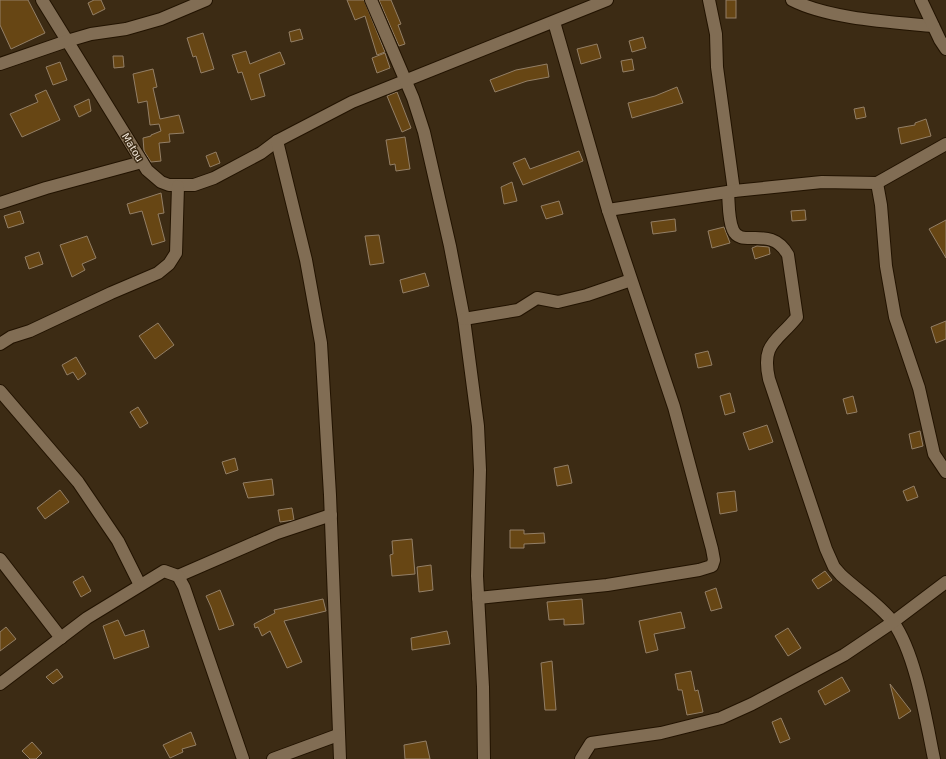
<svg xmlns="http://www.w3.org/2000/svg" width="946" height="759" font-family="'DejaVu Sans',sans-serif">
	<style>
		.building { fill: #674614; stroke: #937f66 }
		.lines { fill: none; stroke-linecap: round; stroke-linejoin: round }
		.street-casing { stroke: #221300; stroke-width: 14 }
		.street { stroke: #816d54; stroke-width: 12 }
		.labels { text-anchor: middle; stroke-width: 3; stroke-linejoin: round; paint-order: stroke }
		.street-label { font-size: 10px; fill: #f1e6d8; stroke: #3c2b14 }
	</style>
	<rect width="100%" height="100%" fill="#3c2b14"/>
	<g class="building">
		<polygon points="0,0 28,0 45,33 11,49 0,25"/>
		<polygon points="94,0 101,0 105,9 93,15 88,3"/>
		<polygon points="347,0 364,0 385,52 377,55 365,16 355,20"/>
		<polygon points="379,0 391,0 401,24 398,25 405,44 399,46"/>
		<rect x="726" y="0" width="10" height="18"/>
		<polygon points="300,29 303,39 291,42 289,32"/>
		<polygon points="203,33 214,69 201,73 196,56 193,57 187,38"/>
		<polygon points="643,37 646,48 632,52 629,41"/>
		<polygon points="597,44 601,58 581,64 577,49"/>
		<polygon points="246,51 250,64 280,52 285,64 259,74 265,96 251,100 242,72 238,73 232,55"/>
		<polygon points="385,53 390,68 377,73 372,58"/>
		<polygon points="113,56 123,56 124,67 114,68"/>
		<polygon points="632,59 634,70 623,72 621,61"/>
		<polygon points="60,62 67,80 53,85 46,67"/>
		<polygon points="547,64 549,77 527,81 495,92 490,80 516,70"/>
		<polygon points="153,69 157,87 153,88 160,119 179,115 184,133 169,134 170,142 159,143 161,161 151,162 144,151 143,138 151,136 151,135 161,131 159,124 150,125 147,101 138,103 133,74"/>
		<polygon points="677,87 683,103 632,118 628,103 655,96"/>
		<polygon points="46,90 60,120 22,137 10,114 38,102 35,95"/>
		<polygon points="397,92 411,128 402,132 387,96"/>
		<polygon points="89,99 91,111 79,117 74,106"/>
		<polygon points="864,107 866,117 856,119 854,109"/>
		<polygon points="926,119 931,136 901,144 898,128 915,125 915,123"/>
		<polygon points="405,137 410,169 396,171 395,164 390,165 386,140"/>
		<polygon points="579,151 583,161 523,185 513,163 525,158 530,169"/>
		<polygon points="216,152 220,163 210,167 206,156"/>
		<polygon points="512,182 517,201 504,204 501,187"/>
		<polygon points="161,193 164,213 158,214 165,241 152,245 142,211 130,214 127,204"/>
		<polygon points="559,201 563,214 546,219 541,206"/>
		<polygon points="805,210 806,220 792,221 791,211"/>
		<polygon points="20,211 24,223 8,228 4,216"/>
		<polygon points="675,219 676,231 653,234 651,222"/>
		<polygon points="946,220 946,258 929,229"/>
		<polygon points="724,227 730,243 712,248 708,231"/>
		<polygon points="379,235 384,263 370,265 365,236"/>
		<polygon points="87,236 96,258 82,264 85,270 72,277 60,245"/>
		<polygon points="757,246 769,247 770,254 755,259 752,248"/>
		<polygon points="39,252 43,264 29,269 25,257"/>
		<polygon points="425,273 429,286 403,293 400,280"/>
		<polygon points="946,321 946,339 936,343 931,327"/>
		<polygon points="158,323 174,345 155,359 139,336"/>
		<polygon points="708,351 712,365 698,368 695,354"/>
		<polygon points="76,357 86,374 78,380 73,372 67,375 62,365"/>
		<polygon points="730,393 735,412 725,415 720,396"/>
		<polygon points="853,396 857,412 847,414 843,399"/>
		<polygon points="138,407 148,423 140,428 130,412"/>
		<polygon points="767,425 773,442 749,450 743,433"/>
		<polygon points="920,431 923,446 912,449 909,434"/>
		<polygon points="235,458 238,470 226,474 222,462"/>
		<polygon points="568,465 572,483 557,486 554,468"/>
		<polygon points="272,479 274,495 248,498 243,483"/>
		<polygon points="914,486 918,497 907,501 903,491"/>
		<polygon points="60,490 69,502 45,519 37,508"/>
		<polygon points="735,491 737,511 720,514 717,493"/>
		<polygon points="292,508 294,520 280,522 278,510"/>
		<polygon points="510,530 524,530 524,534 544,533 545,543 524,544 524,548 510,548"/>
		<polygon points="412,539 415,574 392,576 390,555 393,554 392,541"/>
		<polygon points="431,565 433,590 419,592 417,567"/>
		<polygon points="825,571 832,580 818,589 812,580"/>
		<polygon points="83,576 91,591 81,597 73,582"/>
		<polygon points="716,588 722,608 711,611 705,592"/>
		<polygon points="220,590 234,625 219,630 211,607 206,596"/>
		<polygon points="323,599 326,611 284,621 302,662 287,668 270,631 262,636 258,627 255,628 254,624 275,613 274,610"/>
		<polygon points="582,599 584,624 564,625 564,619 549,620 547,602"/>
		<polygon points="681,612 685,628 654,634 658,650 646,653 639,621"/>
		<polygon points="118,620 125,636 144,630 149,647 114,659 103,626"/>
		<polygon points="6,627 16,639 0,651 0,632"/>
		<polygon points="788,628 801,648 788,656 775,636"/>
		<polygon points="447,631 450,644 412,650 411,638"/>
		<polygon points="552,661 556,710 545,710 541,663"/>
		<polygon points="57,669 63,677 53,684 46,677"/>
		<polygon points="691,671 695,691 698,690 703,712 687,715 682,690 678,690 675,674"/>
		<polygon points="842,677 850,691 825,705 818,691"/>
		<polygon points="890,684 911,711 899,719"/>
		<polygon points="781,718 790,739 780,743 772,722"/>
		<polygon points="191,732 196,745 182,749 183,752 170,758 163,745"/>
		<polygon points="426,741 430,759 405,759 404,745"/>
		<polygon points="32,742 42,753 36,759 30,759 22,751"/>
	</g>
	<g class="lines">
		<defs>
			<g id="street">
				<polyline points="42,0 147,170 161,182 169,185 194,185 214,178 261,153 277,141 352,102 607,0"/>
				<polyline points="371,0 413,98 424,132 450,246 464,319 478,426 480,470 477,576 483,687 484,759"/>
				<polyline points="709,0 716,34 717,67 734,191"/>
				<path d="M792,0C829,19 891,22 933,26"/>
				<polyline points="921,0 940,40 946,49"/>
				<polyline points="0,64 67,41 91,34 126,29 161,19 206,0"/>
				<polyline points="277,141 306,260 321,343 330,495 340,759"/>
				<polyline points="877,183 881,205 886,266 895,317 919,388 934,454 946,472"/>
				<path d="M728,192C729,203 728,219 733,230C741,249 771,224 788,255L797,317C777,342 761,343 769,379L826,549L834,567L841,575C857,590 879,604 893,622C916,654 926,720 934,759"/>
				<polyline points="0,203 46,188 142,162"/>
				<polyline points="608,210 734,191 822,182 877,183 946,144"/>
				<polyline points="464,319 518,310 537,298 558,302 587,295 631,280"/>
				<polyline points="0,344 11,337 30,331 111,293 158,273 169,264 176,253 178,186"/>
				<polyline points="0,391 78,482 118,541 140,585"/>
				<polyline points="0,559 61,638"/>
				<polyline points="178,576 277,533 331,515"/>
				<polyline points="478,598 607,585 699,570 712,566 714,560 712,549 674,407 608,210 554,22"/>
				<polyline points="0,684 87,618 164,571 178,576 184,587 243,759"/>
				<polyline points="273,759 338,735"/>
				<polyline points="581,759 591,743 661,733 721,718 752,704 844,655 893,622 946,582"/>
			</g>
		</defs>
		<use href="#street" class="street-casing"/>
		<use href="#street" class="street"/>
	</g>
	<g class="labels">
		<g class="street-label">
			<text transform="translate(133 147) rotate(59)" y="4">Matou</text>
		</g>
	</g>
</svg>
